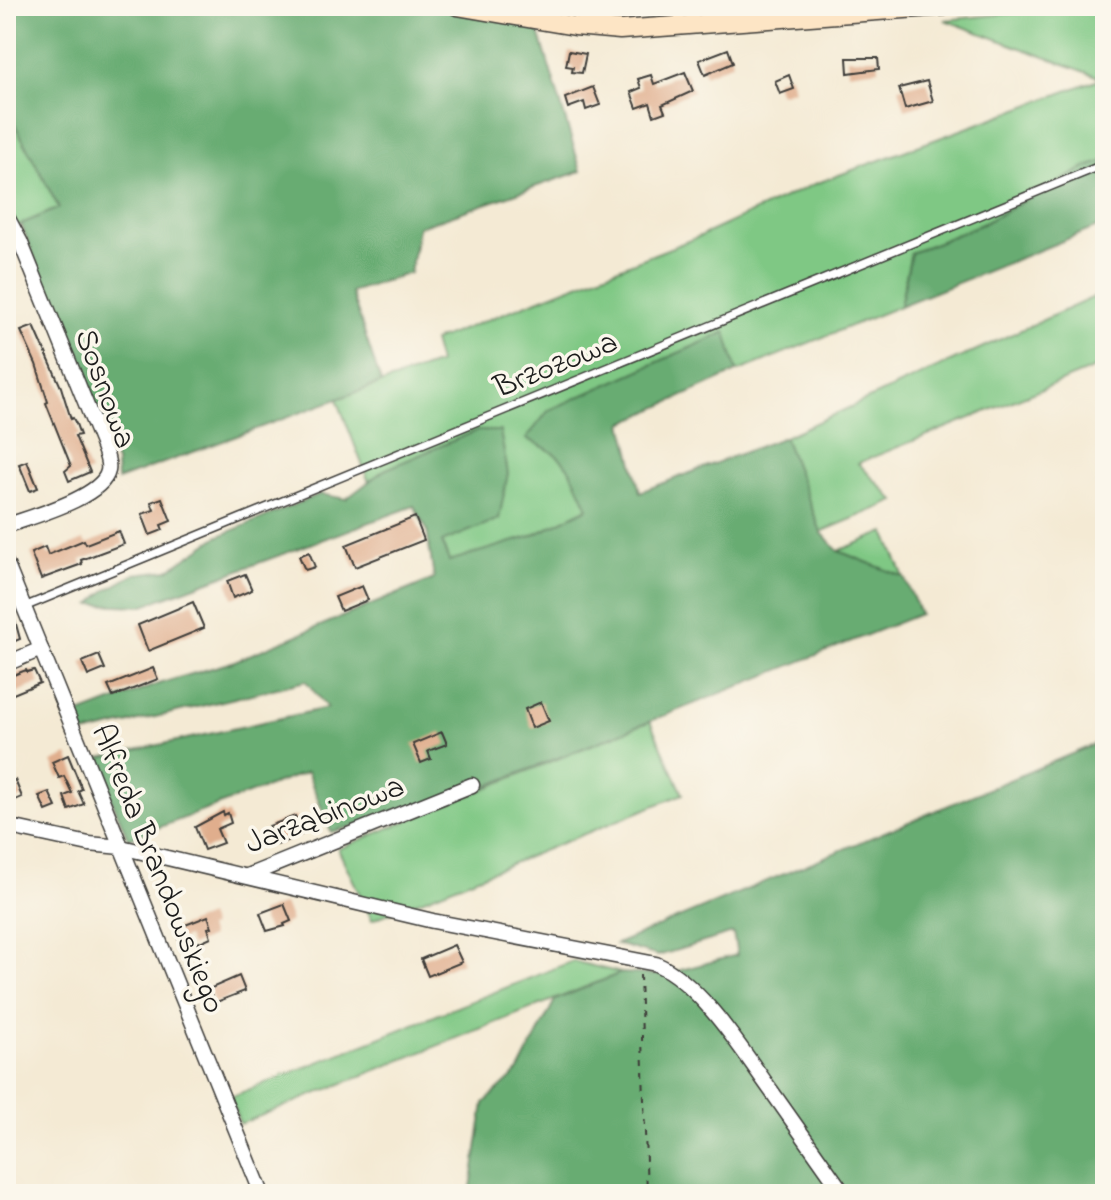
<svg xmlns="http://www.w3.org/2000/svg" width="1111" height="1200" font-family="'Indie Flower',sans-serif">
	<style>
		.green { fill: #7fc884; stroke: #4e7250; stroke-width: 2 }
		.forest { fill: #67ac72; stroke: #426447; stroke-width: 2 }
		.building { fill: #e0ae8d }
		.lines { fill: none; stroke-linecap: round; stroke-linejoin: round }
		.lane-casing { stroke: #3c3b38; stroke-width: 10 }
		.street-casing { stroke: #3c3b38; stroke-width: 17 }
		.secondary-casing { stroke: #3c3b38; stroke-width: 21 }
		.path { stroke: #3c3b38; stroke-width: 2; stroke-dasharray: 6 6; stroke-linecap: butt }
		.lane { stroke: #fff; stroke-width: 7 }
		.street { stroke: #fff; stroke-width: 14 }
		.secondary { stroke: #fde5c5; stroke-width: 18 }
		.labels { text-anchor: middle; stroke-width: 7; stroke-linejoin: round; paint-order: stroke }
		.street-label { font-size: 32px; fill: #1c1c1c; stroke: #fbf7ec }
	</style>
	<rect width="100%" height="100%" fill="#fbf7ec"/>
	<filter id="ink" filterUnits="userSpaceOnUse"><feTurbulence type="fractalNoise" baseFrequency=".0125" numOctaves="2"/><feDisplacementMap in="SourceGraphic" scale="16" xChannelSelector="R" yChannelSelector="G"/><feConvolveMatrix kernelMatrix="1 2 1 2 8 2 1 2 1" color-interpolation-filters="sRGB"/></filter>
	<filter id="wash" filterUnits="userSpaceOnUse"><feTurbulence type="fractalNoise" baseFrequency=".006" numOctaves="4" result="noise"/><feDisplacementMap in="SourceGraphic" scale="32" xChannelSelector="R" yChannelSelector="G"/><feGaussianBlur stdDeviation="1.8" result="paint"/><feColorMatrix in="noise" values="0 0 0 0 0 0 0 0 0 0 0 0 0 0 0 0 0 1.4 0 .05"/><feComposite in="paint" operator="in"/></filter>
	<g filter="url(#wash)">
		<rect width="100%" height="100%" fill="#f4ead4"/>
		<g class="green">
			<polygon points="542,6 757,6 616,18 540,9"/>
			<polygon points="1080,6 1105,6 1105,161 1087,167 982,224 911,253 900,306 737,372 725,332 551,449 568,464 589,508 532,536 449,562 441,542 500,431 476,431 384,470 369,482 337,399 439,363 433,341 703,235 812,185 1102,78 945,20"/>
			<polygon points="6,100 13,121 59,208 10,230 6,222"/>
			<polygon points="1105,292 1105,364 858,463 895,501 821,532 784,437"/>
			<polygon points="885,532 904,577 838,551"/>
			<polygon points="650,721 683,794 372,920 338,849"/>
			<polygon points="573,961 621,973 240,1124 230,1097"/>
		</g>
		<g class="forest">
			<polygon points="6,6 542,6 540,9 539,32 581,171 418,227 410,273 351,292 381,383 117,480 116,462 21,224 59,208 13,121 6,100"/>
			<polygon points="1105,161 1105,224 900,306 911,253 982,224 1087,167"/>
			<path d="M726,332L737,372L623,423L640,492L784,437L821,532L838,551L904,577L920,614L442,804L331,832L307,772L128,839L95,759L327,708L306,681L84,734L77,715L158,684L232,662L434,579L427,530L414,506L141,606L91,604L105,591L135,574L168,570L217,537L320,494L346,499L384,470L476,431H500L508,473L499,519L442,542L449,561L532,536L588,508C569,468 570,457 526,439L549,410Z"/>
			<polygon points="1105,740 1105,1194 470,1194 484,1103 519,1071 555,1000 621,973 662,975 737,955 733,933 658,956 616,944"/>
		</g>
		<g id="blocks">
			<g class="building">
				<polygon points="728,49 733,63 705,75 699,60"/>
				<polygon points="569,51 586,54 582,73 572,72 573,67 566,66"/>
				<polygon points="847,58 878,58 879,69 848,73"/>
				<polygon points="685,72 693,91 662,105 665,112 654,116 650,103 637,108 631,92 641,88 638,79 651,75 654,84"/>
				<polygon points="789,75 794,89 780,94 775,81"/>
				<polygon points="927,81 933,101 905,109 899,88"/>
				<polygon points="593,87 600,105 586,110 584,102 568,108 565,98"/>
				<polygon points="34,326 61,387 71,419 73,418 76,424 80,435 75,436 90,472 69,481 65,471 71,466 46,403 48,402 36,364 21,331"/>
				<polygon points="27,461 38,488 30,491 19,464"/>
				<polygon points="162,498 171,521 161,525 163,530 150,535 142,514 154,510 151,502"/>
				<polygon points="415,517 424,540 355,567 346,545"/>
				<polygon points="119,531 124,544 81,560 82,564 41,579 31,553 45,547 48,555 84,540 86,544"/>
				<polygon points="309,552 315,567 305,570 299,556"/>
				<polygon points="245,574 252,590 233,598 227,581"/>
				<polygon points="362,586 368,600 341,611 335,597"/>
				<polygon points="193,602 204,628 148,651 138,625"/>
				<polygon points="14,617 20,639 6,645 6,620"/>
				<polygon points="99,655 105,669 88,676 82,662"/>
				<polygon points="153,668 158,679 113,697 108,686"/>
				<polygon points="26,670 27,672 34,670 40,683 6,697 6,678"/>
				<polygon points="541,702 549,721 532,728 525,709"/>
				<polygon points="442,732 447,744 428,751 431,759 421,763 413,744"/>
				<polygon points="68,755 82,789 78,791 84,804 69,810 64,796 72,793 64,776 59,778 52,762"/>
				<polygon points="15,780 22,797 6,804 6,783"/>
				<polygon points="49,792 56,807 46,811 39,796"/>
				<polygon points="223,812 224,815 228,813 231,823 217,829 223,843 204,850 195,827"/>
				<polygon points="295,816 303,834 277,845 269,826"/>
				<polygon points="284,904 291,921 284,924 285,926 267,931 260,913"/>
				<polygon points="208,916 212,927 208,928 211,937 191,946 187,937 179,940 175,929"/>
				<polygon points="454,945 462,962 428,976 421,959"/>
				<polygon points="239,976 245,991 214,1003 209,989"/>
			</g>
		</g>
	</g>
	<g filter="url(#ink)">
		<use href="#blocks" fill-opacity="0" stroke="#3c3b38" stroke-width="2"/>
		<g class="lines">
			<defs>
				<polyline id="lane" points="24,607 1105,164"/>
				<g id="street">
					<polyline points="6,117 6,145"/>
					<path d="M6,215L20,241L101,441C104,450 110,461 108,471C102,498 30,517 6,526"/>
					<polyline points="6,563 262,1194"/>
					<polyline points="6,664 41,649"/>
					<path d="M6,826L89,844L121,847L433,921L656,964C700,983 742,1050 770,1089C795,1124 819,1159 844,1194"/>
					<polyline points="247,876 472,785"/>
				</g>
				<polyline id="secondary" points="457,6 575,26 620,30 945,6"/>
			</defs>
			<use href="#lane" class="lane-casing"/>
			<use href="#street" class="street-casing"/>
			<use href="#secondary" class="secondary-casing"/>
			<g class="path">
				<polyline points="415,6 445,11"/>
				<polyline points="960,12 1031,6"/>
				<polyline points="640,975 647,1194"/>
			</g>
			<use href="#lane" class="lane"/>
			<use href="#street" class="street"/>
			<use href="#secondary" class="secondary"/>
		</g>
	</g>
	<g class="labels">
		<g class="street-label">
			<text transform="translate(555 363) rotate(-22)" y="11">Brzozowa</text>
			<text transform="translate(107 388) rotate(70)" y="11">Sosnowa</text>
			<text transform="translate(324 813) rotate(-21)" y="11">Jarząbinowa</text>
			<text transform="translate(160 868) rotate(68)" y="11">Alfreda Brandowskiego</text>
		</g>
	</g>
	<rect width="1111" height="1200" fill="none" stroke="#fbf7ec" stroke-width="32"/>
</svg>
